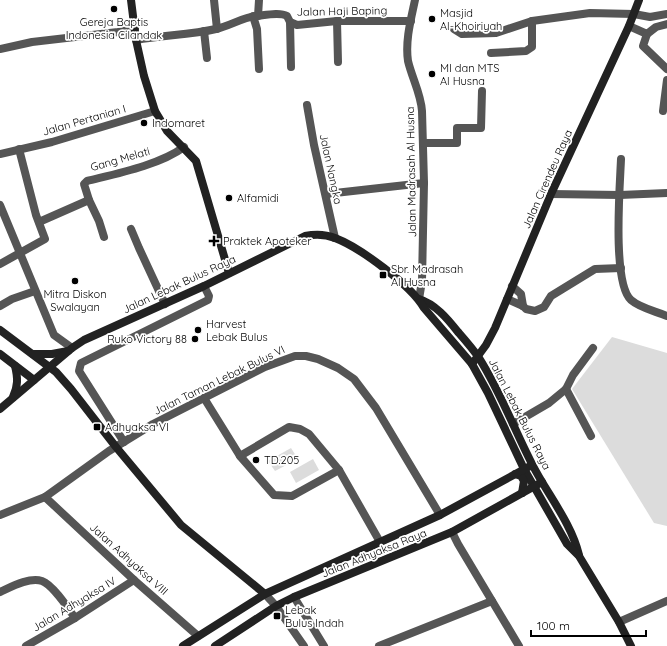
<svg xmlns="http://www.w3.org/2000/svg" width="667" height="646" font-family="Quicksand,sans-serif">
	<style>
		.green { fill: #dcdcdc }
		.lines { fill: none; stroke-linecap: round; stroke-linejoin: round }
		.street { stroke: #555; stroke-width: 8 }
		.secondary { stroke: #222; stroke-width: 8 }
		.poi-dot { fill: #000; stroke: #fff; stroke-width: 1.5 }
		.labels { text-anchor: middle; stroke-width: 3.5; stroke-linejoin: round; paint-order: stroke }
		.street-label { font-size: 11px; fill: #000; stroke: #fff }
		.poi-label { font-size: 11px; fill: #000; stroke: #fff; text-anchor: start }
	</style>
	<rect width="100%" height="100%" fill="#fff"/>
	<g class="green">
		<polygon points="612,337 667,353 667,526 654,523 572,389"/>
		<polygon points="291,448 298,459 275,471 268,461"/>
		<polygon points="313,459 319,470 296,483 290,472"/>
	</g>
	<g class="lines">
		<g class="street">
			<polyline points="214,0 217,29"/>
			<path d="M415,0C411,19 405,41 408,61C412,78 421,94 422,111L424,183L422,281L419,299"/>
			<polyline points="253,16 257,29 259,69"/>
			<polyline points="258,16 259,0"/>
			<polyline points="337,21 338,62"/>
			<polyline points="290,22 291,67"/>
			<polyline points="629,26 647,34 656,27 667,24"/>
			<polyline points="454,29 462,34 496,33 532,21 590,13 634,14 650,17 667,14"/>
			<polyline points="204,31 207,58"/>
			<polyline points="647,34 643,46 667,69"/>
			<path d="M136,40C163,35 190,35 216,29C230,26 243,17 257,16C266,15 280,12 287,16L290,22L297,25L337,21H411"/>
			<polyline points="0,49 32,42 118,32 135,29"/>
			<polyline points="491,53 526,51 532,47 532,21"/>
			<polyline points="307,105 314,145 335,238"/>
			<polyline points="663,111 667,80"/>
			<polyline points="424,143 457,143 457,128 481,128 482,91"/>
			<polyline points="0,154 52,142 155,111"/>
			<path d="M621,159C620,185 612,283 631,300C640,308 655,311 667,316"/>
			<polyline points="326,194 424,183"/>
			<polyline points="551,194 620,195 667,193"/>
			<polyline points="89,200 99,221 104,237"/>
			<polyline points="0,205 54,335 72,348"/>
			<path d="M39,222L89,200L84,184L87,181C115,174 160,165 184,147"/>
			<polyline points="131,229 139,248 165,304"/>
			<polyline points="0,264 45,239 36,215 19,149"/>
			<polyline points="512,286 521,294 523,306"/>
			<polyline points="507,299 523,306 526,309 535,311 544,307 551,296 595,269 621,268"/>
			<polyline points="0,306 12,299 35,291"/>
			<polyline points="566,389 591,436"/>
			<polyline points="204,398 240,456 274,495 292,496 339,470"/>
			<polyline points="513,424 549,403 566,389 573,375 593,348"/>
			<polyline points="124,442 79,371 81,363 208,300 209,296 204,286"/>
			<polyline points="240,456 289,427 300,429 309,434 339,470 380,542"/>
			<polyline points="45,497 134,580 198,636"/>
			<polyline points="0,515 45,497 109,451 153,424 265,367 295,356 306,356 318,359 338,368 354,379 376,408 440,515"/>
			<polyline points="452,532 458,544 519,646"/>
			<path d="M0,592C11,587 29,577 42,581C53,585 68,608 75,618"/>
			<polyline points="265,594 276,606 304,646"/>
			<polyline points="294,597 324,646"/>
			<polyline points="619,622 667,601"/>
			<polyline points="26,646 75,618 134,580"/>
			<polyline points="379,646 492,601"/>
		</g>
		<g class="secondary">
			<polyline points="131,0 136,40 144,76 155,111 167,131 196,161 229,273"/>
			<path d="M419,299C435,304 447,318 458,332C465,340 473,349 479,358C500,391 514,429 532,464C547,494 571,522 579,555"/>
			<polyline points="0,330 56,372 71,389 116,447 181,525 265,594"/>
			<polyline points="0,354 34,380"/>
			<polyline points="33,354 52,354 68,351"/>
			<polyline points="472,364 486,345 495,328 551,194 629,26 639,0"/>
			<path d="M13,397C18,386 18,378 15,366"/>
			<path d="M0,409L72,348L84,340L204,286L305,236C315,234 325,234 335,238C359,247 411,285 424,308L472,364L488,393L524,469L567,544L579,556L619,622L631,646"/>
			<polyline points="515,474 521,476 524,481 522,493"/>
			<polyline points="183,646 265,594 440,515 532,465"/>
			<polyline points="215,646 276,606 294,597 452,532 542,482"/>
		</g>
	</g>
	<g class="poi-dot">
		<circle cx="114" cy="9" r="4"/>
		<circle cx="432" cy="19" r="4"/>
		<circle cx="432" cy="74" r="4"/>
		<circle cx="144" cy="123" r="4"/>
		<circle cx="229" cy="198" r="4"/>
		<path d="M212 235h4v4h4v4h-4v4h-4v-4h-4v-4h4z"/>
		<rect x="379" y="271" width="8" height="8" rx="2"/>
		<circle cx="75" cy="281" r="4"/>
		<circle cx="198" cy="330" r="4"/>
		<circle cx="195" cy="339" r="4"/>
		<rect x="93" y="423" width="8" height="8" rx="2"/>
		<circle cx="256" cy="460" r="4"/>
		<rect x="273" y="612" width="8" height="8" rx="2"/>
	</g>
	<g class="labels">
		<g class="street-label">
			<text transform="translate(342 11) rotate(-1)" y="4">Jalan Haji Baping</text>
			<text transform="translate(84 120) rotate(-16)" y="4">Jalan Pertanian I</text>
			<text transform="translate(120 159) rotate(-16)" y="4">Gang Melati</text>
			<text transform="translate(331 169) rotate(78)" y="4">Jalan Nangka</text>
			<text transform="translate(411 172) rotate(-91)" y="4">Jalan Madrasah Al Husna</text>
			<text transform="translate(547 179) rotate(-66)" y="4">Jalan Cirendeu Raya</text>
			<text transform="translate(179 284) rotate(-25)" y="4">Jalan Lebak Bulus Raya</text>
			<text transform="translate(219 380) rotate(-26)" y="4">Jalan Taman Lebak Bulus VI</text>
			<text transform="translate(520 414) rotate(63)" y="4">Jalan Lebak Bulus Raya</text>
			<text transform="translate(374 553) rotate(-22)" y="4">Jalan Adhyaksa Raya</text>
			<text transform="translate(129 559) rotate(42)" y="4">Jalan Adhyaksa VIII</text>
			<text transform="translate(74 604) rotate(-31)" y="4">Jalan Adhyaksa IV</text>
		</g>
		<g class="poi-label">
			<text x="440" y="17">Masjid<tspan x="440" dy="13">Al-Khoiriyah</tspan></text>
			<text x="114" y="26" text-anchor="middle">Gereja Baptis<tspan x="114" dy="13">Indonesia Cilandak</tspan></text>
			<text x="440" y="72">MI dan MTS<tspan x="440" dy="13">Al Husna</tspan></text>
			<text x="152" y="127">Indomaret</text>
			<text x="237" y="202">Alfamidi</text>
			<text x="223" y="245">Praktek Apoteker</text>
			<text x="391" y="273">Sbr. Madrasah<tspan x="391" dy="13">Al Husna</tspan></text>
			<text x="75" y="298" text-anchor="middle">Mitra Diskon<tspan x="75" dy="13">Swalayan</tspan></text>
			<text x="206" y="328">Harvest<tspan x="206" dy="13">Lebak Bulus</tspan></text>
			<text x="187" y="343" text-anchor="end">Ruko Victory 88</text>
			<text x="105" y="431">Adhyaksa VI</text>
			<text x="264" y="464">TD.205</text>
			<text x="285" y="614">Lebak<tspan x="285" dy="13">Bulus Indah</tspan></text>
		</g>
	</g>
	<path d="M531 630v6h115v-6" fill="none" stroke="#000000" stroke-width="2"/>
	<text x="537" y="630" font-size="12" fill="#000000" stroke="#ffffff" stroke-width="3" paint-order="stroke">100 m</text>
</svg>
